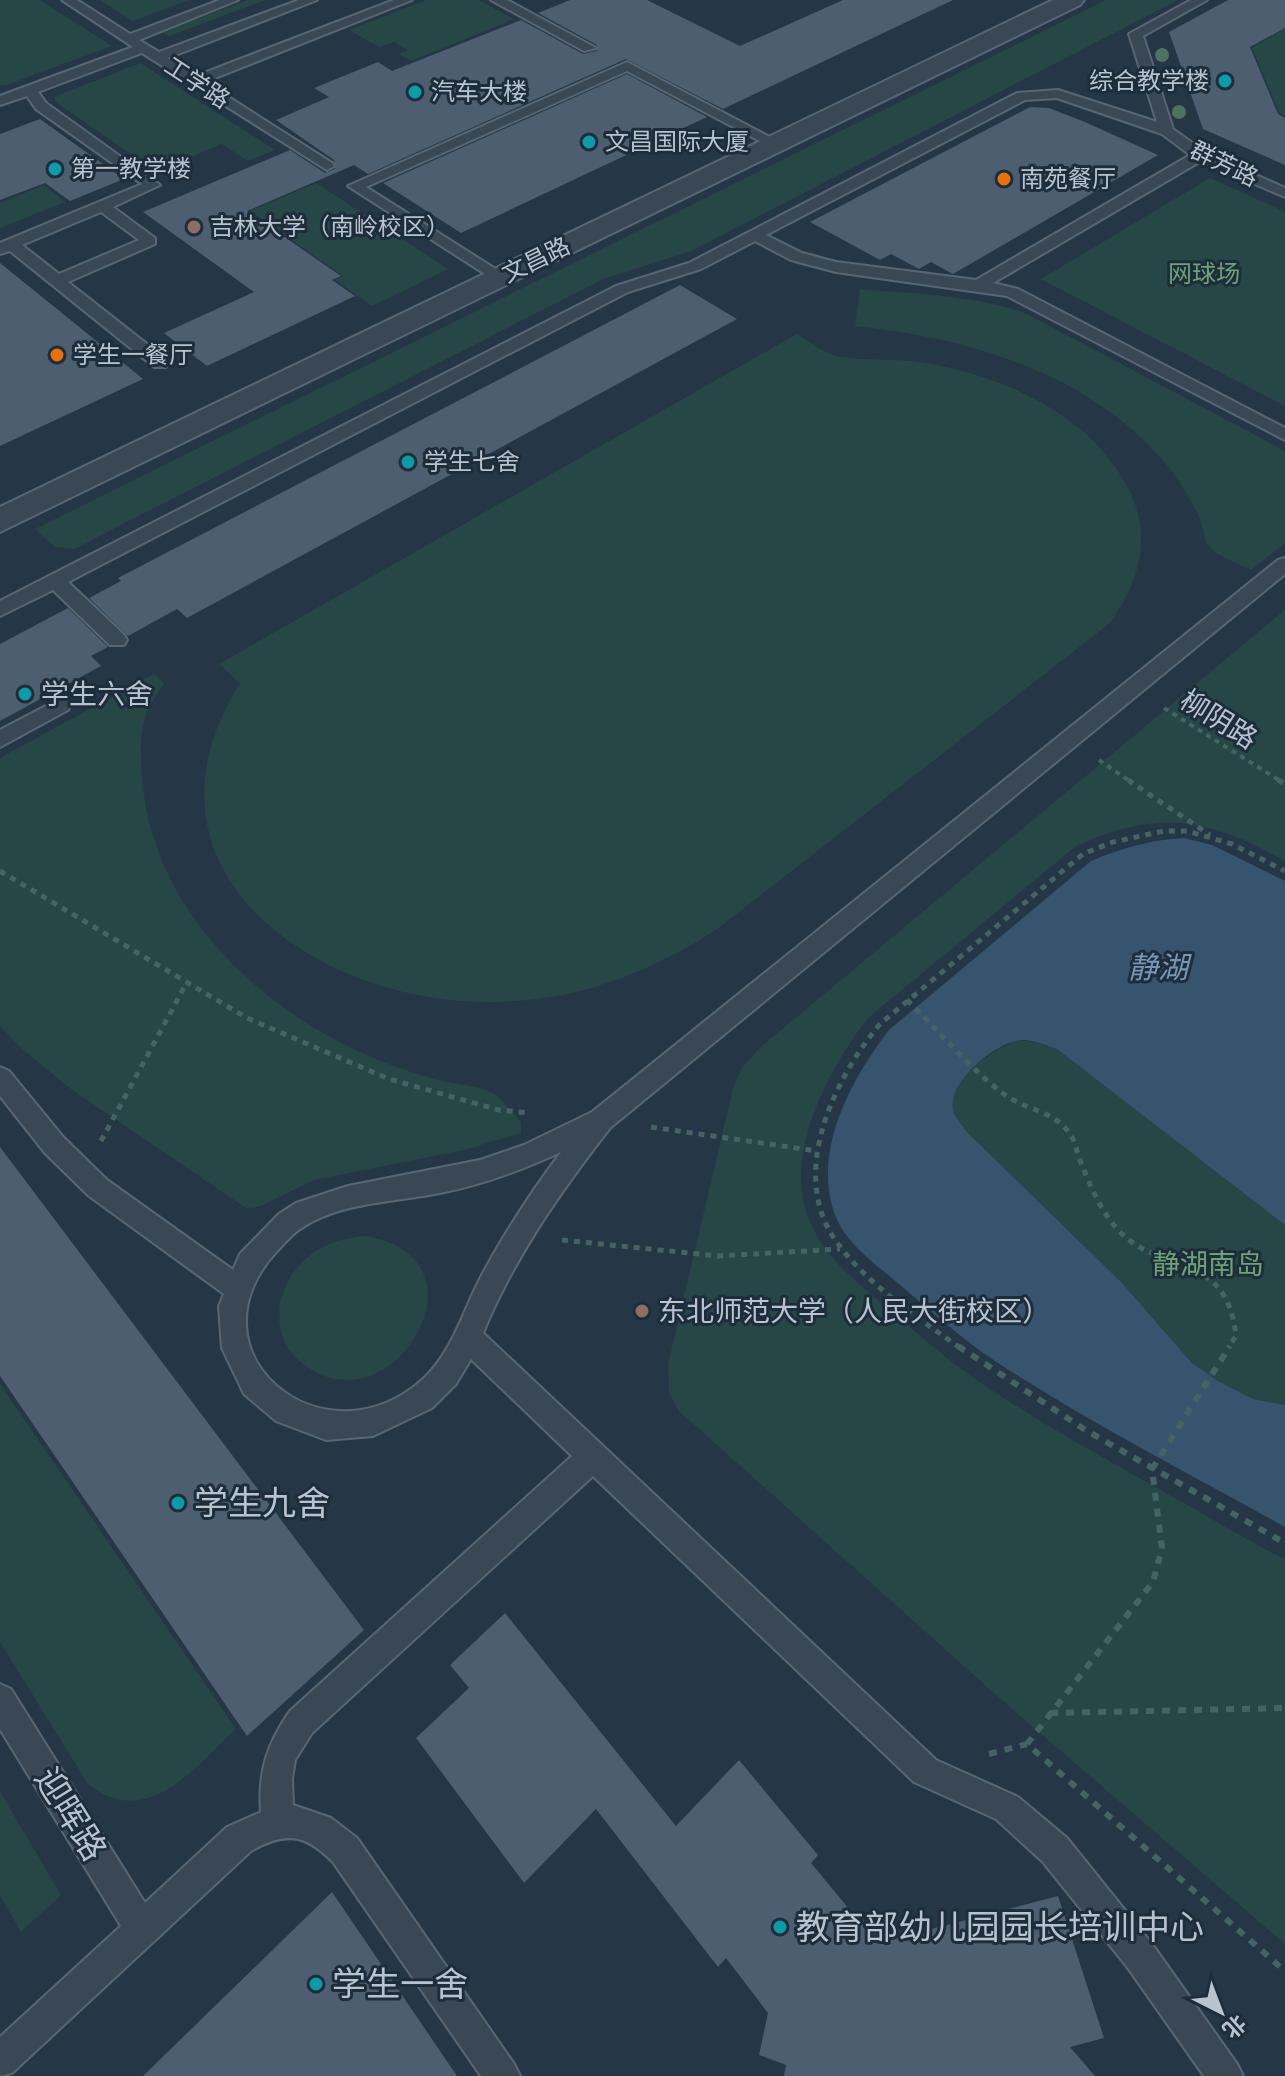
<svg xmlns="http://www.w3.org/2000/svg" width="1285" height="2076" font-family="Signika,'Noto Sans SC',sans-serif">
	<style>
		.green { fill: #274747 }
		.water { fill: #37546e }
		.building { fill: #4c5e70 }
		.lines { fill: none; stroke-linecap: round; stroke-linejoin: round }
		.service-casing { stroke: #586673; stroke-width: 4 }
		.tertiary-casing { stroke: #586673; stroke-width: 4 }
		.path-far2 { stroke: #466363; stroke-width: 4; stroke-dasharray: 5 5; stroke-linecap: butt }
		.path-far1 { stroke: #466363; stroke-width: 5; stroke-dasharray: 6 6; stroke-linecap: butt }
		.path { stroke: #466363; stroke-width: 6; stroke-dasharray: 8 8; stroke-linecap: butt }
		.service { fill: #3a4855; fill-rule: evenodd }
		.tertiary { fill: #3a4855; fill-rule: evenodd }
		.tree { fill: #4d725f }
		.culture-dot { fill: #0f9aa8; stroke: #1e2d3b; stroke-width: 3 }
		.food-dot { fill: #e8710a; stroke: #1e2d3b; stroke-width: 3 }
		.education-dot { fill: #8d6e63; stroke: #1e2d3b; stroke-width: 3 }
		.labels { text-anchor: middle; stroke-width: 6; stroke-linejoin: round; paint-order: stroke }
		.far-poi-label { font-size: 24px; fill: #b8c3cf; stroke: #1e2d3b; text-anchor: start }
		.far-street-label { font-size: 24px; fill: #b8c3cf; stroke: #1e2d3b }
		.far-park-label { font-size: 24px; fill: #6da274; stroke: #1e2d3b }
		.poi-label { font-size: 28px; fill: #b8c3cf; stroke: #1e2d3b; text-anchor: start }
		.street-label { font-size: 28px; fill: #b8c3cf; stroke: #1e2d3b }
		.park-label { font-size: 28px; fill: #6da274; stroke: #1e2d3b }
		.water-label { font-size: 30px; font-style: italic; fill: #7596b4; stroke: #1e2d3b }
		.near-poi-label { font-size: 34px; fill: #b8c3cf; stroke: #1e2d3b; text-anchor: start }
		.near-street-label { font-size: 34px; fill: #b8c3cf; stroke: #1e2d3b }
	</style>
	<rect width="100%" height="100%" fill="#253746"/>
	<g class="green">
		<polygon points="0,0 40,0 112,46 4,86 0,85"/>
		<polygon points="100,0 189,0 133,21"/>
		<polygon points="248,0 265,0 169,36 162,32"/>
		<polygon points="426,0 478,0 514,19 411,61 399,54 408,50 394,42 379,47 349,30"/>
		<polygon points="1106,0 1178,0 691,251 603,279 74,549 55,547 35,529"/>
		<polygon points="1285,29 1285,116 1280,114 1252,48"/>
		<polygon points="140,63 275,150 248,161 222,144 155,171 56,102 54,97"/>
		<polygon points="1210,178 1285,212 1285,406 1041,279"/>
		<polygon points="316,183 448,269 372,306 335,280 343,276 250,211"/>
		<polygon points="44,185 65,202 0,228 0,203"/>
		<path d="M860,289C915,294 972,295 1025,313L1285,451V543L1251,570C1240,564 1216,556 1209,546C1203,538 1203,525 1199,517C1190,498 1179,480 1167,465C1090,373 969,338 855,326Z"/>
		<path d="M797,334C809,341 826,355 840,357C868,361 897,358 925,363C1003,376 1089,414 1127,486C1153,534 1140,581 1110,623L717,929C648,974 574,1002 490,1002C316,1003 123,870 240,683L219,664Z"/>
		<path d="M1285,610V861C1207,817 1158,809 1076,846L869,1017C830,1066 783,1152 808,1217C823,1257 855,1281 886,1307C917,1333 948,1361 981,1383C1046,1427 1116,1465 1184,1503C1218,1522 1251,1543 1285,1559V1944L1003,1701L679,1411L669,1393L668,1364L734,1085L743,1066L762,1046Z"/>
		<path d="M154,674L164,683C158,693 150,704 146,715C139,733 141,757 142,776C149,891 233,983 330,1037C363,1055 401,1070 437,1080C453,1084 476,1085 491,1092C502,1098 512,1113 521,1122V1133L464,1150L314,1180L258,1207L246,1208L71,1089L22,1049L0,1026V758Z"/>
		<path d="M1015,1040L1036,1042L1057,1049L1285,1225V1405L1253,1399L1218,1381L1192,1363L1122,1283L966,1131C963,1126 957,1120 954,1115C937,1081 993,1053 1015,1040Z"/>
		<path d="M364,1236C497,1255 394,1430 306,1366C264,1337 275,1280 313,1253C329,1242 346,1238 364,1236Z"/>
		<path d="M0,1384L236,1729C193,1768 148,1831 88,1784L0,1642Z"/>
		<polygon points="0,1792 61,1895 21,1932 0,1896"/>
	</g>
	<path class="water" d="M1184,838L1212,845L1285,881V1225L1057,1049C1045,1045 1028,1037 1015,1041C991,1047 947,1083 953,1110C954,1117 962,1124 966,1131L1122,1283L1192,1363L1218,1381L1253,1399L1285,1405V1527C1188,1473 1088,1422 995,1361C962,1339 931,1311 900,1285C875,1263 843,1243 833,1209C814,1147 852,1078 889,1030L1091,861C1122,848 1150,840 1184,838Z"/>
	<g class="building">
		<polygon points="570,0 647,0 740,46 843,0 953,0 723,109 626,59 368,174 354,165 247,211 341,276 332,280 355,296 207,366 164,333 254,292 143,212 290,150 325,173 335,169 334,160 276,120 329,97 314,88 378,62 392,71 521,20 583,54 597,51 597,45 538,13"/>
		<polygon points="1228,0 1285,0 1285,28 1250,47 1278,114 1285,118 1285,165 1203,129 1169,32"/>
		<polygon points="627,74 707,117 461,233 383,183"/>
		<polygon points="1030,107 1049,108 1085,122 1158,155 953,274 931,262 919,269 891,254 880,260 810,222"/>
		<polygon points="40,119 124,179 70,201 45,183 0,200 0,134"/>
		<polygon points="0,263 83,330 143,379 0,446"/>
		<polygon points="680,285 737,319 187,618 177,609 128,636 89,598 121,581 118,578"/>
		<polygon points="68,608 108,647 91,656 101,666 0,721 0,644"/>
		<polygon points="0,1147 364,1630 247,1736 0,1376"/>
		<polygon points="505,1613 676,1826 739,1760 818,1855 811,1863 854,1915 893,1939 1058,1896 1104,2038 1070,2047 1095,2076 784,2076 786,2065 759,2055 768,2013 726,1958 718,1967 596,1809 524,1883 416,1738 469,1688 450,1665"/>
		<polygon points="332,1892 457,2076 143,2076"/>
	</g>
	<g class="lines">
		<defs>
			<g id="service">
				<path d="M62,0H77L130,34L220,0H238L139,40L159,52L299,0H317L168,58L196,76L394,0H412L205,82L332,163L334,166L327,170L142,53L38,92L46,103L160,185L113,207L155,238V244L68,282L166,359L168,363L166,367H154L10,251L0,254V243L142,184L36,109L27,96L0,105V96L133,47ZM101,212L139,240L59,274L22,245Z"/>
				<polygon points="491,0 507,0 596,48 584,51"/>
				<path d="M1191,0H1207L1143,36L1173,129L1205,152L1285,188V197L1201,161L993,283L1018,289L1285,428V440L1007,296L836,272L791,260L755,241L701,269L628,292L68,582L124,635L127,640L124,645H110L53,590L0,616V601L616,286L689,263L1017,93L1058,90L1157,122L1129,34ZM1057,98L1162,134L1190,155L976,280L836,262L802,253L766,235L1025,100Z"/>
				<polygon points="627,62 783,144 776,148 771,147 627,71 366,187 505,275 507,278 499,283 348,186"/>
				<path d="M1285,558V574L610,1128C560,1192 514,1258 483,1333L936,1760L1018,1797L1067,1838L1152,1944L1237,2064L1243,2076H1204L1128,1968L1043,1862L996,1819L914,1782L593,1476L312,1733L295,1760L292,1779L293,1805L331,1818L357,1838L514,2064L520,2076H481L333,1862C305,1834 286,1831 251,1851L12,2073L0,2076V2037L121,1926L0,1729V1684L11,1689L145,1903L227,1827L261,1812C258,1772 267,1744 290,1711L572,1456L471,1359L456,1384L432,1408L373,1436L326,1440L276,1421L244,1394L222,1348L219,1306L224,1294L89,1196L45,1153L0,1096V1067L9,1071L63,1137L107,1180L233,1270L240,1254L279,1214L296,1203L348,1186L480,1160L524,1145L592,1112L1278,560ZM561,1152C532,1191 505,1232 482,1275C463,1310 453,1352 422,1380C323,1468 182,1352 278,1250C285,1243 292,1234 300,1229C339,1202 395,1202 440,1193C482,1185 522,1170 561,1152Z"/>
				<polygon points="61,698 68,700 71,705 68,710 0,747 0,730"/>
			</g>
			<polygon id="tertiary" points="1053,0 1084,0 1080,5 0,532 0,507"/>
		</defs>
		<use href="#service" class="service-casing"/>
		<use href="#tertiary" class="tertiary-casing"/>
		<g class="path-far2">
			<polyline points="1164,708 1282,782"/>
			<polyline points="1099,760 1131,782"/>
		</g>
		<g class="path-far1">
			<polyline points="1128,780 1210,835"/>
			<polyline points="1278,780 1285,784"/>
			<polyline points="0,871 247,1018 389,1079 499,1110 530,1113"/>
			<path d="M907,1000C937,1029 971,1070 1004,1094C1023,1109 1051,1110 1067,1130C1074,1137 1076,1148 1079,1158C1090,1184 1100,1212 1120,1232C1162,1275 1227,1251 1236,1336L1228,1348"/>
			<polyline points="651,1127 817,1151"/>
			<polyline points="101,1141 186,984"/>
			<polyline points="562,1240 718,1256 840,1249"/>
			<path d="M960,1348C920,1319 864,1282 836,1241C788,1174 834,1079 880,1024L1083,854L1113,842L1164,831H1187L1232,844L1285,871"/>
		</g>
		<g class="path">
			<polyline points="958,1346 1087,1431 1285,1543"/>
			<polyline points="1050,1713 1285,1708"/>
			<polyline points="1027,1744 1153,1582 1162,1548 1152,1469 1230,1346"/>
			<polyline points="989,1754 1027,1744 1285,1971"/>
		</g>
		<use href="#service" class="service"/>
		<use href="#tertiary" class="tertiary"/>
	</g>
	<g class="tree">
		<circle cx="1162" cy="55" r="7"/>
		<circle cx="1179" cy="112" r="7"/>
	</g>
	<g class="culture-dot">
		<circle cx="1225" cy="81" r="8"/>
		<circle cx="415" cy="92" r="8"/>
		<circle cx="589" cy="142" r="8"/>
		<circle cx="55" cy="169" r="8"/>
		<circle cx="408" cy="462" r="8"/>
		<circle cx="25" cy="694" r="8"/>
		<circle cx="178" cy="1503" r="8"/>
		<circle cx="780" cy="1927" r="8"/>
		<circle cx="316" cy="1984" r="8"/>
	</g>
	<g class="food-dot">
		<circle cx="1004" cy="179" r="8"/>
		<circle cx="57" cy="355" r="8"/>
	</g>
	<g class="education-dot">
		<circle cx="194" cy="227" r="8"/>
		<circle cx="642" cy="1311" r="8"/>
	</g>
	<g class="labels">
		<g class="far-poi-label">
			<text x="1209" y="89" text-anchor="end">综合教学楼</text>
			<text x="431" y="100">汽车大楼</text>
			<text x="605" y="150">文昌国际大厦</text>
			<text x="71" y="177">第一教学楼</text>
			<text x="1020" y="187">南苑餐厅</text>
			<text x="210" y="235">吉林大学（南岭校区）</text>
			<text x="73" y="363">学生一餐厅</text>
			<text x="424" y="470">学生七舍</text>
		</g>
		<g class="far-street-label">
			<text transform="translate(197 83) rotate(33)" y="8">工学路</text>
			<text transform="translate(1224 164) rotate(26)" y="8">群芳路</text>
			<text transform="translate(536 260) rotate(-26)" y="8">文昌路</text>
		</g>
		<g class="far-park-label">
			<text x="1204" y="282">网球场</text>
		</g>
		<g class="poi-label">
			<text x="41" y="704">学生六舍</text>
			<text x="658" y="1321">东北师范大学（人民大街校区）</text>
		</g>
		<g class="street-label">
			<text transform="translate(1219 719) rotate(32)" y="10">柳阴路</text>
		</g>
		<g class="park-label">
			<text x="1208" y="1274">静湖南岛</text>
		</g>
		<g class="water-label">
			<text x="1158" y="978">静湖</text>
		</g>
		<g class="near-poi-label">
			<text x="194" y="1515">学生九舍</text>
			<text x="796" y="1939">教育部幼儿园园长培训中心</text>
			<text x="332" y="1996">学生一舍</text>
		</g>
		<g class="near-street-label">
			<text transform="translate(71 1814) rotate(58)" y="12">迎晖路</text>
		</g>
	</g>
	<g transform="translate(1221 2012) rotate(138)" stroke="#1e2d3b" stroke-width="6" paint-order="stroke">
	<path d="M0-6L14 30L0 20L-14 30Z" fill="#b8c3cf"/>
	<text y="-12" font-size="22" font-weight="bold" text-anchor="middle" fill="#b8c3cf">北</text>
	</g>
</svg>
